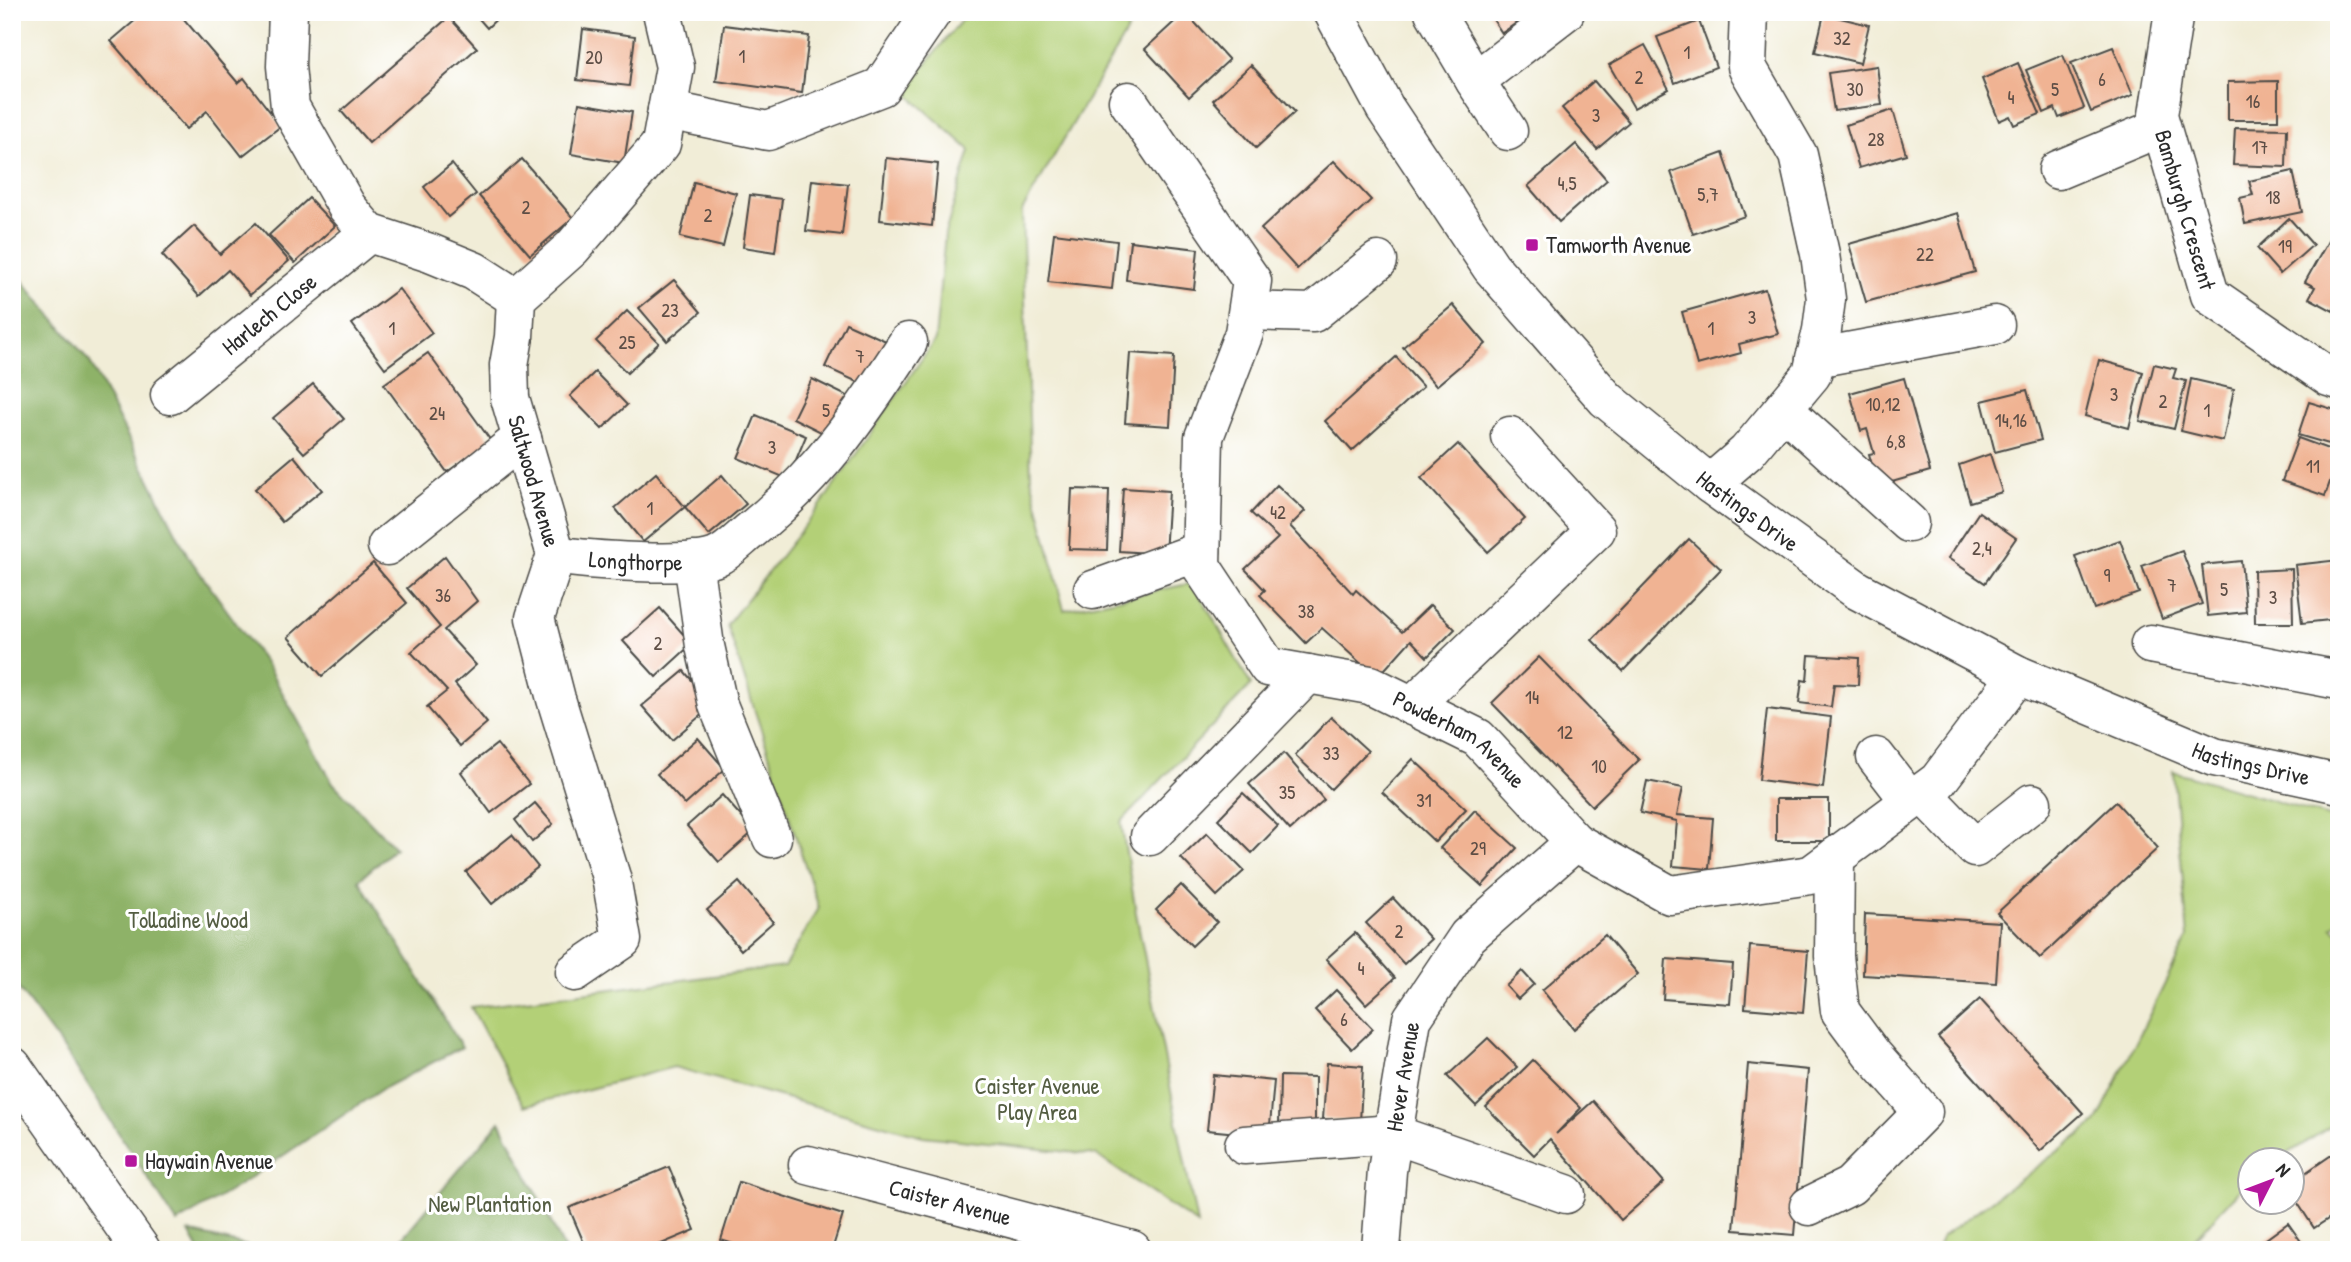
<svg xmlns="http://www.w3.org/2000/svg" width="2351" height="1262" font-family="'Patrick Hand',sans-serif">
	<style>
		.green { fill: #b3d077; stroke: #6f7e51; stroke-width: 2 }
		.forest { fill: #8eb268; stroke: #5c6e4a; stroke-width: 2 }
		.building { fill: #f0b393 }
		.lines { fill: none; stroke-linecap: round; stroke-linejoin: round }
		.minor-casing { stroke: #494845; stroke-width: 41 }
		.minor { stroke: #fff; stroke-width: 38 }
		.poi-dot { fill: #b5179e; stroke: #fff; stroke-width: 2.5 }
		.labels { text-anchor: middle; stroke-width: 6; stroke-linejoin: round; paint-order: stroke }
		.number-label { font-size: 19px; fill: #5c4d45 }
		.street-label { font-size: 23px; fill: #2b2b2b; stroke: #fff }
		.poi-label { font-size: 23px; fill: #2b2b2b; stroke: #fff; text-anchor: start }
		.park-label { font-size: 23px; fill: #545d42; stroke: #fff }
	</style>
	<rect width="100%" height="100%" fill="#fff"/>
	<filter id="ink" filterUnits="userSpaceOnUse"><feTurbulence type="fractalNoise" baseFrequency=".0143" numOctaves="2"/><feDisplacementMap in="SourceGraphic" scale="14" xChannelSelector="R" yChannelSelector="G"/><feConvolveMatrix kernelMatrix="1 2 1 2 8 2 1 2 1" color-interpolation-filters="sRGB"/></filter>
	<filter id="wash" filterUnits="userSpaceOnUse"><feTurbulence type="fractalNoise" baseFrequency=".00686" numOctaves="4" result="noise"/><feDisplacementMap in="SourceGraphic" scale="28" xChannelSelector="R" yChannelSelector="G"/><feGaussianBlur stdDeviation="1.57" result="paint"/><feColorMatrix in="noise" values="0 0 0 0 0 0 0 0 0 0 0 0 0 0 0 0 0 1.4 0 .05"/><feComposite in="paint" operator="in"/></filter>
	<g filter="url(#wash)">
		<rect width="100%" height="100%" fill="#f1edd7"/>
		<g class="green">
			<polygon points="968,12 1138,12 1022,211 1031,478 1064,610 1193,583 1251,685 1121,822 1136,913 1197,1224 1096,1155 923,1136 674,1067 524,1106 471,1007 784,967 819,908 727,625 820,506 935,340 945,234 970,150 904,91"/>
			<polygon points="2173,771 2339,820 2339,922 2332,927 2339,932 2339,1121 2278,1160 2250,1160 2249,1180 2184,1250 1936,1250 1942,1237 2096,1123 2188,937"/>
		</g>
		<g class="forest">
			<polygon points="12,268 90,362 188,556 269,669 333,783 395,848 359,880 462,1047 382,1089 238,1186 177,1223 68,1055 12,980"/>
			<polygon points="500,1121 565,1250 392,1250"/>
			<polygon points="189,1232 264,1250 199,1250"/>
		</g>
		<g id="blocks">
			<g class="building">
				<polygon points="145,12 178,12 238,83 244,78 281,126 242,156 207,111 186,129 111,41"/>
				<polygon points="473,12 504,12 487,28"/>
				<polygon points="1185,12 1229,60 1189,97 1145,49"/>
				<polygon points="1488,12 1532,12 1502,33"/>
				<polygon points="2287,12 2311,12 2310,15 2287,14"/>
				<polygon points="1824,14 1869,25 1860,63 1815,52"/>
				<polygon points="449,17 477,48 369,143 341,111"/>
				<polygon points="1699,21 1716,67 1675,83 1657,37"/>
				<polygon points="724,25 809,36 802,93 716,81"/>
				<polygon points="583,29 635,36 629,86 577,80"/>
				<polygon points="1645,45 1669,89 1634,108 1609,65"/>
				<polygon points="2113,47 2133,95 2091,112 2071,63"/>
				<polygon points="2063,55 2084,108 2059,118 2055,108 2044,113 2026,70"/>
				<polygon points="2018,63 2040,114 2014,125 2010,116 1999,121 1982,79"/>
				<polygon points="1251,65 1295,112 1256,148 1213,100"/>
				<polygon points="1877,66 1882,105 1834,111 1828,73"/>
				<polygon points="1594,81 1629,122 1597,149 1562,108"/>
				<polygon points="2278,81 2278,120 2228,120 2228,82"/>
				<polygon points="579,103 632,112 624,163 571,154"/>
				<polygon points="1893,110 1906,154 1859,168 1846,125"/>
				<polygon points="2235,128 2287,129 2286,167 2233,165"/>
				<polygon points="1576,144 1607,180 1559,222 1528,186"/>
				<polygon points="1723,153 1745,216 1693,234 1671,172"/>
				<polygon points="886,158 938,164 932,226 880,220"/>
				<polygon points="522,159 573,218 530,255 479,196"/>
				<polygon points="1334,161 1371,200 1297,269 1261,229"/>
				<polygon points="452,164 476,194 448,217 424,187"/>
				<polygon points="2293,171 2302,212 2245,224 2240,198 2253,195 2249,181"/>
				<polygon points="812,180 848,184 842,235 806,231"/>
				<polygon points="694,182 736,193 723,247 680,237"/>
				<polygon points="750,195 782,199 775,252 743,247"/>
				<polygon points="309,198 335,226 295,263 269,235"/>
				<polygon points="1958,213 1975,272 1866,302 1849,244"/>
				<polygon points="2289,218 2313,245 2280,274 2257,248"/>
				<polygon points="256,223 289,261 250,295 228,270 199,296 162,255 194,226 220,254"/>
				<polygon points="1054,233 1117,241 1112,289 1048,282"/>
				<polygon points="1130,241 1198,249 1194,289 1126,280"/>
				<polygon points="2328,241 2339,247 2339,300 2333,311 2309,298 2315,287 2305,282"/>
				<polygon points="674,280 701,312 667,341 639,308"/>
				<polygon points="399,289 432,333 385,368 352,324"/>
				<polygon points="1765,289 1778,334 1739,344 1741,353 1697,365 1682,312"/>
				<polygon points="1453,305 1486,344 1436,386 1403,347"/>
				<polygon points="627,311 659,343 627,373 596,341"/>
				<polygon points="846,323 895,345 875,390 825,367"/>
				<polygon points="428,353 491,441 447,472 384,384"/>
				<polygon points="1130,353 1174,356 1170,426 1125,423"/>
				<polygon points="1396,357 1423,387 1352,451 1325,421"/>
				<polygon points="2099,360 2143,372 2129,428 2085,416"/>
				<polygon points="2154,364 2176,369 2173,378 2186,381 2174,429 2140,421"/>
				<polygon points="595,372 627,405 602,429 570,396"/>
				<polygon points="1904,378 1930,471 1878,486 1869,454 1874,453 1867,429 1861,431 1850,393"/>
				<polygon points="812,379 859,402 839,441 793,418"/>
				<polygon points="2191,379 2234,389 2223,441 2181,431"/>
				<polygon points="313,384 344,419 304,453 273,418"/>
				<polygon points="2027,390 2041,440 1995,452 1982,401"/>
				<polygon points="2309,402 2339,411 2339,447 2298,435"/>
				<polygon points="756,415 806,436 788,479 738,458"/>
				<polygon points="2298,438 2339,453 2339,482 2331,479 2325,496 2282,481"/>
				<polygon points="1458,444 1525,519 1488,552 1421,478"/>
				<polygon points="1990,454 2002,492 1970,502 1959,465"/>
				<polygon points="294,456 322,490 282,522 255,489"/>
				<polygon points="656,473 685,507 643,542 615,508"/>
				<polygon points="722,475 746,504 709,535 685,507"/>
				<polygon points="1277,485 1305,511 1290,526 1353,594 1356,590 1402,632 1430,605 1455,629 1427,657 1411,640 1377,678 1322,628 1306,643 1260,595 1265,590 1245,569 1278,538 1251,513"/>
				<polygon points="1123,488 1169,491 1165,554 1119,551"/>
				<polygon points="1072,489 1109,490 1107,550 1069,549"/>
				<polygon points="1979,512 2016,538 1985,583 1948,558"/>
				<polygon points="1689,539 1721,569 1623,671 1592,640"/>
				<polygon points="2120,540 2139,593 2094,609 2075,556"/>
				<polygon points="2182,551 2202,604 2162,619 2142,566"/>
				<polygon points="445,556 477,601 444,630 476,665 455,684 487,723 460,746 427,707 447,691 411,652 440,627 407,588"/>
				<polygon points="2339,560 2339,619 2302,623 2295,565"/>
				<polygon points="2241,561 2246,612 2208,616 2202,565"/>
				<polygon points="373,563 407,603 322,676 288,637"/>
				<polygon points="2292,569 2293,623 2255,623 2254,571"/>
				<polygon points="660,608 692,644 656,677 623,641"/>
				<polygon points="1809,655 1859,658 1858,685 1834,684 1831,707 1799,703 1802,680 1807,681"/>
				<polygon points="1539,657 1639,760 1592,806 1492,703"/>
				<polygon points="684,671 713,705 672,740 642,706"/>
				<polygon points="1767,709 1831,717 1823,788 1759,780"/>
				<polygon points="1331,717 1368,751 1331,789 1295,755"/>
				<polygon points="698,738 725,769 685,805 657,774"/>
				<polygon points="497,744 529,784 491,813 461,772"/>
				<polygon points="1284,753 1324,800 1290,830 1249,784"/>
				<polygon points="1413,759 1466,809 1435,842 1382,792"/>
				<polygon points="1647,781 1683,788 1677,815 1713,818 1709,869 1673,866 1677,821 1640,813"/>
				<polygon points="1243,793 1278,826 1252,853 1218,819"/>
				<polygon points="722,795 754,831 719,862 687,826"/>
				<rect x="1776" y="799" width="53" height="42"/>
				<polygon points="2116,802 2158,848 2040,958 1997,913"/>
				<polygon points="535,803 553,824 532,842 515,820"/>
				<polygon points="1475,810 1517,848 1482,886 1440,848"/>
				<polygon points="1207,833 1244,871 1217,896 1181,858"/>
				<polygon points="512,835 538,867 492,904 466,872"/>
				<polygon points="739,882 773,922 741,950 707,910"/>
				<polygon points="1181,885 1217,922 1192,946 1156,910"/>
				<polygon points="1393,898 1431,939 1404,964 1366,923"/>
				<polygon points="1865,914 2000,922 1996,983 1863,975"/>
				<polygon points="1355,933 1395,978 1366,1004 1326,959"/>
				<polygon points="1605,935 1638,974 1574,1029 1542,990"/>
				<polygon points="1750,946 1808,951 1803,1013 1745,1008"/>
				<polygon points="1666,959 1733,964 1730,1004 1663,999"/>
				<polygon points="1522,971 1534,984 1518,999 1506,986"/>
				<polygon points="1336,990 1373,1029 1352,1049 1315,1010"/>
				<polygon points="1980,999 2083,1113 2040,1151 1938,1037"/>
				<polygon points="1488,1038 1517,1067 1476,1106 1447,1076"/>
				<polygon points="1533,1060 1581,1108 1556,1134 1593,1101 1664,1182 1621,1220 1550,1139 1534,1155 1486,1107"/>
				<polygon points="1327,1063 1363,1066 1360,1122 1323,1119"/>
				<polygon points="1748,1064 1808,1070 1794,1235 1734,1230"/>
				<polygon points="1213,1075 1274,1081 1269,1136 1207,1130"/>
				<polygon points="1280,1076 1315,1077 1315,1126 1279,1126"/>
				<polygon points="2339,1150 2339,1212 2314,1228 2292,1194 2292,1182"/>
				<polygon points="669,1167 695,1230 647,1250 587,1250 569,1208"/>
				<polygon points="739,1182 843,1215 832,1250 752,1250 721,1240"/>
				<polygon points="2288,1223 2307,1250 2251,1250"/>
			</g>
		</g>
	</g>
	<g filter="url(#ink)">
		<use href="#blocks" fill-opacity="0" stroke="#494845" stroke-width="2"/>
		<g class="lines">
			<defs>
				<g id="minor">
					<polyline points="288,12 286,66 290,107 347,207 369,233 430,253 474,271 516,298"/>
					<path id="s1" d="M1333,12L1385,108L1491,267L1606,399L1710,484L1857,590L2018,675L2214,757L2339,784"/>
					<polyline points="1434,12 1475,81 1508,131"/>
					<path id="s2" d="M2174,12L2158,115L2210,295L2329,377L2339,380"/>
					<polyline points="1475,81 1565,12"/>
					<path id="s3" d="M1128,101L1252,281L1244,333L1204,437L1201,566L1268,667L1370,685L1478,738L1575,842L1670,895L1811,875L1938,781L2018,675"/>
					<polyline points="667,110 768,131 881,87 932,12"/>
					<polyline points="2058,170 2161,127"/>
					<polyline points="1248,311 1313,313 1378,261"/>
					<polyline points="1815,358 1995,325"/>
					<path id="s4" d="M170,395L369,233"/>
					<polyline points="1783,409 1909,523"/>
					<polyline points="1710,484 1747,452 1812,374 1822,330 1826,299 1820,254 1798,155 1747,67 1749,12"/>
					<polyline points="387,546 522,438"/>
					<path id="s5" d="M556,555C585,560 692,568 716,557C728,552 740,539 750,531C819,476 860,416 908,342"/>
					<polyline points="693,561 705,646 718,705 772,838"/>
					<polyline points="1093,590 1201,551"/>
					<polyline points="2150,644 2339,680"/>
					<polyline points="1412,706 1596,530 1510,436"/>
					<polyline points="1876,757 1910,801"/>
					<polyline points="1922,793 1975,848 2032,803"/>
					<polyline points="1150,836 1308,674"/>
					<polyline points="575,972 622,940 611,877 556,699 535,618 556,555 510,398 509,365 514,337 516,298 572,248 661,144 675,67 662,12"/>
					<polyline points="12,1066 141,1250"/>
					<polyline points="1244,1145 1393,1134 1566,1194"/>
					<path id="s6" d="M808,1165L1132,1250"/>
					<polyline points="1809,1206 1850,1186 1923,1112 1872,1054 1840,1011 1834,956 1835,857"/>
					<path id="s7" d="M1381,1250L1387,1171L1412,1019L1468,936L1575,842"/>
				</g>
			</defs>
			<use href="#minor" class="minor-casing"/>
			<use href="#minor" class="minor"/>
		</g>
	</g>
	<g class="poi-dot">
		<rect x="1525" y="238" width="14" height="14" rx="3.5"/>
		<rect x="124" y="1154" width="14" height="14" rx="3.5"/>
	</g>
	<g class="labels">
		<g class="number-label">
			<text x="1842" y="45">32</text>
			<text x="1687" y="59">1</text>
			<text x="742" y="63">1</text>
			<text x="594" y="64">20</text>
			<text x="1639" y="84">2</text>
			<text x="2102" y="86">6</text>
			<text x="1855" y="96">30</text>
			<text x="2055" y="96">5</text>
			<text x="2011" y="104">4</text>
			<text x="2253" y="108">16</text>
			<text x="1596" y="122">3</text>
			<text x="1876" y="146">28</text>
			<text x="2260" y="154">17</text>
			<text x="1567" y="190">4,5</text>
			<text x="1708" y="201">5,7</text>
			<text x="2273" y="204">18</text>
			<text x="526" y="214">2</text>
			<text x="708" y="222">2</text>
			<text x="2285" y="253">19</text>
			<text x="1925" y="261">22</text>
			<text x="670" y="317">23</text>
			<text x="1752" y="324">3</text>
			<text x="392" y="335">1</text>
			<text x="1711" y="335">1</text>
			<text x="627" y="349">25</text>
			<text x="860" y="363">7</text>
			<text x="2114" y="401">3</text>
			<text x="2163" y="408">2</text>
			<text x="1883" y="411">10,12</text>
			<text x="826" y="417">5</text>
			<text x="2207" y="417">1</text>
			<text x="437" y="420">24</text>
			<text x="2011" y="427">14,16</text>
			<text x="1896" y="448">6,8</text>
			<text x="772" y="454">3</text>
			<text x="2313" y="473">11</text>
			<text x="650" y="515">1</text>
			<text x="1278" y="519">42</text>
			<text x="1982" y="555">2,4</text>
			<text x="2107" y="582">9</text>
			<text x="2172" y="592">7</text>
			<text x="2224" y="596">5</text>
			<text x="443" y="602">36</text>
			<text x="2273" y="604">3</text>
			<text x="1306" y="618">38</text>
			<text x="658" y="650">2</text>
			<text x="1532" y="704">14</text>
			<text x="1565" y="739">12</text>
			<text x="1331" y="760">33</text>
			<text x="1599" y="773">10</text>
			<text x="1287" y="799">35</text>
			<text x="1424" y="807">31</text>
			<text x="1478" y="855">29</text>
			<text x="1399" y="938">2</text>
			<text x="1361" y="975">4</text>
			<text x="1344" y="1026">6</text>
		</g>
		<g class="street-label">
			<text dy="8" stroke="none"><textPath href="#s2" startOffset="203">Bamburgh Crescent</textPath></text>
			<text dy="8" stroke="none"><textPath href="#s4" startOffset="128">Harlech Close</textPath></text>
			<text transform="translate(534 481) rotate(74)" y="8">Saltwood Avenue</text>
			<text dy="8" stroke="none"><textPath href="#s1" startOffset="656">Hastings Drive</textPath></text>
			<text dy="8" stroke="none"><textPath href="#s5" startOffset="80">Longthorpe</textPath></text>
			<text dy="8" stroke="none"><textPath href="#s3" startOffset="842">Powderham Avenue</textPath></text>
			<text dy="8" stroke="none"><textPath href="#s1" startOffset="1223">Hastings Drive</textPath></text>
			<text dy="8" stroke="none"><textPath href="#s7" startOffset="175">Hever Avenue</textPath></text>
			<text dy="8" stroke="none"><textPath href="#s6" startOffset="147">Caister Avenue</textPath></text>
		</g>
		<g class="poi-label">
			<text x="1546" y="253">Tamworth Avenue</text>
			<text x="145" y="1169">Haywain Avenue</text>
		</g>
		<g class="park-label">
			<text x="188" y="928">Tolladine Wood</text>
			<text x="1037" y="1094">Caister Avenue<tspan x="1037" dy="26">Play Area</tspan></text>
			<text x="490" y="1212">New Plantation</text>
		</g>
	</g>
	<rect width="2351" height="1262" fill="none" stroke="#fff" stroke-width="42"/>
	<g transform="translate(2271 1181) rotate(48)"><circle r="33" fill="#ffffff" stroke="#aaaaaa" stroke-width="2"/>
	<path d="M0-5L12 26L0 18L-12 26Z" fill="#b5179e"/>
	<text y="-10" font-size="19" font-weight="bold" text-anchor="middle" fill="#2b2b2b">N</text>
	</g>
</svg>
